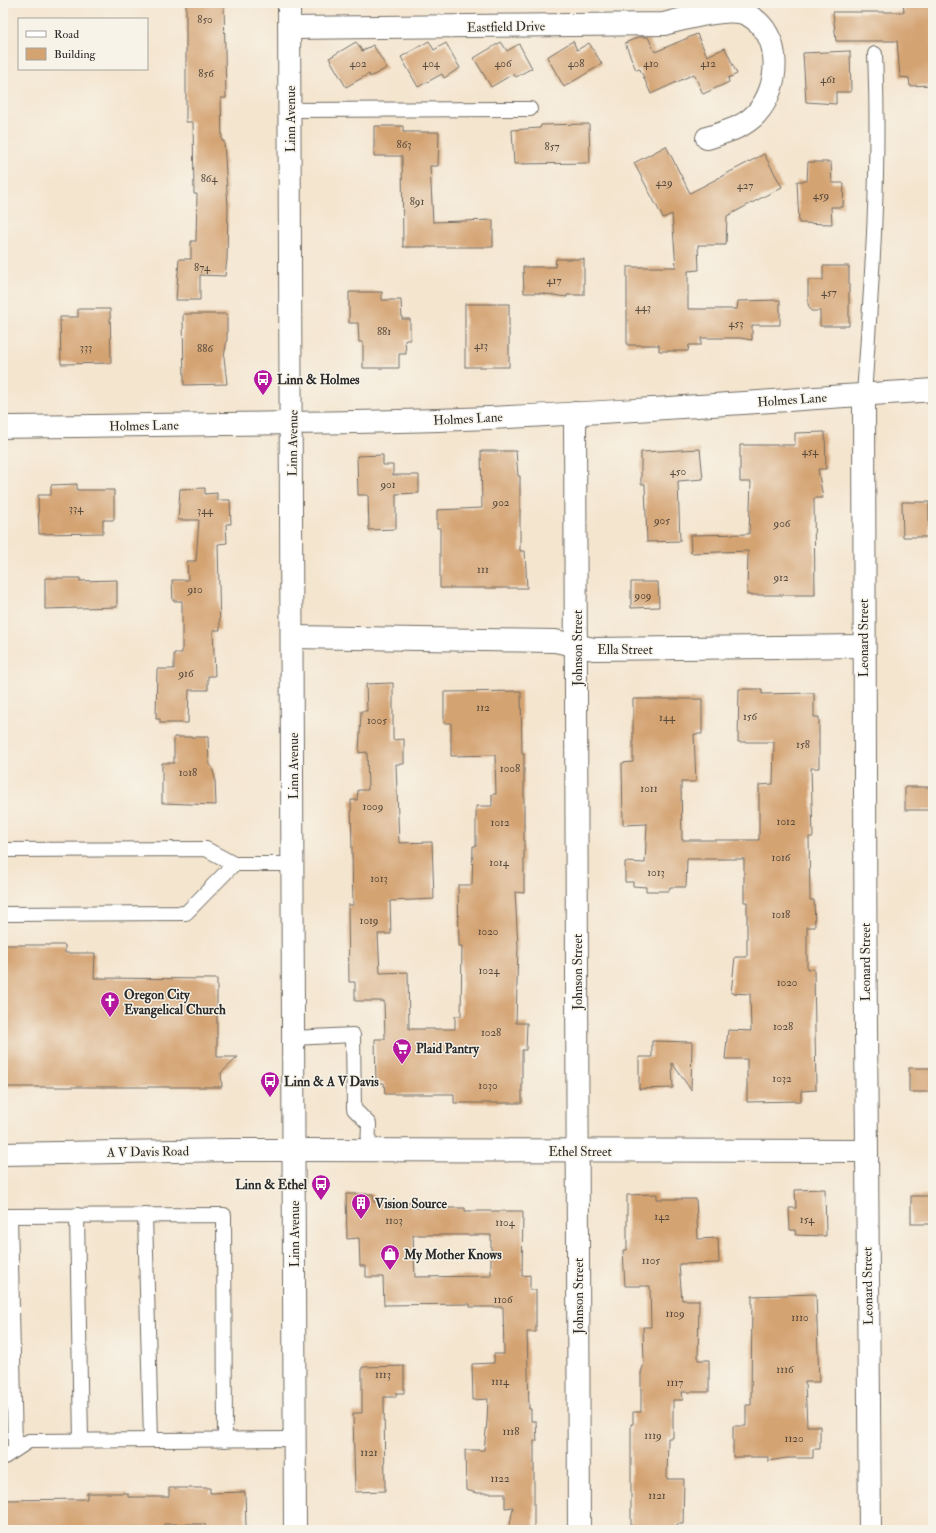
<svg xmlns="http://www.w3.org/2000/svg" width="936" height="1533" font-family="'IM FELL Double Pica',serif">
	<style>
		.building { fill: #d4a372; fill-rule: evenodd }
		.lines { fill: none; stroke-linecap: round; stroke-linejoin: round }
		.lane-casing { stroke: #716c64; stroke-width: 16 }
		.street-casing { stroke: #716c64; stroke-width: 24 }
		.secondary-casing { stroke: #716c64; stroke-width: 24 }
		.lane { stroke: #fff; stroke-width: 14 }
		.street { stroke: #fff; stroke-width: 22 }
		.secondary { stroke: #fff; stroke-width: 22 }
		.labels { text-anchor: middle; stroke-width: 3; stroke-linejoin: round; paint-order: stroke }
		.number-label { font-size: 11px; fill: #55493d }
		.street-label { font-size: 13px; fill: #2b2b2b; stroke: #f7f3e8 }
		.poi-label { font-size: 13px; font-weight: bold; fill: #2b2b2b; stroke: #f7f3e8; text-anchor: start }
	</style>
	<rect width="100%" height="100%" fill="#f7f3e8"/>
	<filter id="ink" filterUnits="userSpaceOnUse"><feTurbulence type="fractalNoise" baseFrequency=".025" numOctaves="2"/><feDisplacementMap in="SourceGraphic" scale="8" xChannelSelector="R" yChannelSelector="G"/><feConvolveMatrix kernelMatrix="1 2 1 2 8 2 1 2 1" color-interpolation-filters="sRGB"/></filter>
	<filter id="wash" filterUnits="userSpaceOnUse"><feTurbulence type="fractalNoise" baseFrequency=".012" numOctaves="4" result="noise"/><feDisplacementMap in="SourceGraphic" scale="16" xChannelSelector="R" yChannelSelector="G"/><feGaussianBlur stdDeviation="0.9" result="paint"/><feColorMatrix in="noise" values="0 0 0 0 0 0 0 0 0 0 0 0 0 0 0 0 0 1.4 0 .05"/><feComposite in="paint" operator="in"/></filter>
	<g filter="url(#wash)">
		<rect width="100%" height="100%" fill="#f4e5cf"/>
		<g id="blocks">
			<g class="building">
				<polygon points="186,3 224,3 226,98 221,98 222,141 224,141 228,208 227,259 225,276 200,275 200,300 176,300 179,259 191,259 191,241 196,241 197,194 194,194 193,122 186,122"/>
				<polygon points="903,3 932,3 933,85 910,86 909,78 900,77 897,41 836,41 833,12 904,12"/>
				<polygon points="697,34 707,56 725,48 737,74 728,78 729,82 703,94 694,74 651,94 640,69 636,70 625,43 639,37 648,37 655,52"/>
				<polygon points="429,41 434,50 446,43 460,68 444,78 442,74 418,87 401,57"/>
				<polygon points="573,41 577,50 589,43 602,64 564,87 547,57"/>
				<polygon points="356,42 362,51 373,45 387,68 370,77 369,74 346,87 329,58"/>
				<polygon points="501,42 507,51 519,44 532,68 516,77 513,74 491,87 474,58"/>
				<polygon points="850,51 851,92 836,92 836,104 806,102 803,53"/>
				<polygon points="589,124 590,163 514,164 512,130 540,128 541,125"/>
				<polygon points="374,126 403,126 403,132 439,132 438,166 430,166 433,222 493,220 493,247 403,247 402,156 374,156"/>
				<polygon points="666,146 690,193 764,154 782,187 727,216 726,245 698,245 699,270 688,271 688,309 737,309 738,301 780,300 780,325 752,325 752,340 740,338 701,338 701,345 689,345 688,351 659,351 659,345 627,345 627,267 676,267 672,214 663,218 634,163"/>
				<polygon points="808,162 831,162 832,183 844,183 843,207 831,207 832,224 799,223 797,181 807,181"/>
				<polygon points="556,259 584,259 584,295 567,295 567,297 538,293 524,293 523,267 555,267"/>
				<polygon points="823,266 849,266 849,326 820,326 820,311 811,311 808,304 808,280 823,280"/>
				<polygon points="349,292 382,292 382,300 401,300 402,319 410,319 410,340 405,340 406,354 399,354 399,368 363,368 363,342 359,342 358,323 349,323"/>
				<rect x="465" y="304" width="44" height="63"/>
				<polygon points="78,309 110,309 111,363 61,364 60,317 78,317"/>
				<polygon points="183,314 227,314 227,339 224,357 227,384 184,385"/>
				<polygon points="825,432 826,469 818,469 823,498 814,498 815,595 747,595 748,551 691,553 690,535 749,534 751,482 740,482 740,445 795,445 795,433"/>
				<polygon points="700,449 703,479 678,481 680,541 647,542 645,484 641,484 641,452"/>
				<polygon points="481,451 516,451 518,476 520,476 520,551 525,551 527,588 440,588 440,528 437,528 437,510 482,508"/>
				<polygon points="383,455 383,465 393,465 393,475 419,475 419,493 396,494 396,529 369,530 368,495 358,495 357,456"/>
				<polygon points="77,484 77,490 114,490 114,520 103,520 103,533 39,534 38,495 51,495 51,485"/>
				<polygon points="205,488 205,494 217,493 217,500 230,500 231,524 226,524 227,543 218,544 220,630 213,630 215,676 208,676 208,690 189,690 188,723 160,723 160,719 156,719 157,669 174,669 174,653 182,653 182,601 173,601 172,580 188,580 187,561 196,561 199,520 178,520 180,489"/>
				<polygon points="902,502 929,502 929,537 903,537"/>
				<polygon points="45,578 80,578 80,581 117,580 117,607 45,609"/>
				<polygon points="631,582 658,582 659,607 631,608"/>
				<polygon points="393,683 393,740 404,739 404,764 396,764 399,843 432,842 434,899 390,901 391,934 378,934 380,973 408,972 409,1029 455,1029 455,1016 461,1016 462,946 459,946 458,885 472,885 473,846 476,846 476,806 492,806 492,794 496,794 495,755 451,756 451,723 444,723 444,692 521,691 522,754 524,754 524,893 515,892 518,946 516,1023 527,1023 526,1050 522,1050 522,1103 454,1103 454,1094 385,1094 384,1083 376,1083 375,1039 385,1039 384,1001 355,1001 355,982 349,982 348,905 353,905 351,800 357,800 358,790 368,790 367,752 359,753 361,711 367,711 366,684"/>
				<polygon points="739,689 762,689 762,694 814,693 814,717 819,717 819,768 811,768 813,837 809,837 810,900 814,900 815,927 807,927 807,969 814,969 816,1090 801,1091 801,1101 747,1102 747,1059 725,1059 728,1030 751,1031 750,994 731,993 735,957 747,957 747,902 744,902 744,859 687,859 686,887 670,887 669,891 646,891 646,887 633,886 633,882 625,882 625,862 645,863 647,824 623,825 622,763 633,762 633,699 702,699 702,734 694,734 696,782 681,782 682,840 759,840 759,785 773,784 774,742 738,742"/>
				<polygon points="174,737 208,737 209,765 212,767 215,778 216,805 162,803 162,763 174,763"/>
				<rect x="905" y="787" width="28" height="23"/>
				<polygon points="3,945 65,945 65,953 95,953 94,978 217,979 217,1057 238,1057 221,1073 222,1087 3,1087"/>
				<polygon points="652,1041 692,1042 691,1090 672,1063 673,1088 639,1089 639,1057 652,1057"/>
				<rect x="909" y="1068" width="24" height="24"/>
				<polygon points="825,1189 826,1236 796,1235 795,1230 790,1230 789,1208 796,1208 795,1190"/>
				<path d="M346,1194H373L374,1202H412V1208H465V1211H523L522,1276L530,1275V1290H536V1332H527L529,1409H531V1421H536L537,1441H534V1530H509L513,1507L505,1508V1493H477L466,1490L465,1450H484L487,1421L488,1399L473,1400L472,1364L494,1363V1354H504L503,1307H470V1304L384,1305L383,1277H366V1266H360L359,1238L347,1239ZM413,1235H491V1276L415,1277Z"/>
				<polygon points="657,1194 657,1199 696,1199 698,1239 718,1238 719,1263 679,1264 682,1300 699,1300 698,1360 709,1360 709,1392 682,1392 683,1400 673,1400 673,1438 668,1438 667,1479 684,1479 683,1524 677,1524 677,1530 631,1530 631,1424 633,1424 633,1412 641,1412 641,1373 644,1363 643,1327 651,1327 650,1286 625,1286 623,1250 627,1250 627,1195"/>
				<rect x="911" y="1196" width="22" height="28"/>
				<polygon points="816,1294 819,1382 805,1382 807,1426 820,1426 820,1449 813,1449 813,1458 787,1458 768,1461 768,1457 733,1457 733,1426 746,1426 746,1405 751,1405 752,1296"/>
				<polygon points="404,1366 404,1393 396,1393 396,1397 384,1397 385,1491 355,1492 353,1413 362,1413 362,1367"/>
				<polygon points="169,1488 210,1488 210,1493 245,1492 246,1528 205,1528 205,1524 164,1524 164,1530 3,1530 3,1500 87,1499 87,1493 128,1493 128,1497 169,1497"/>
			</g>
		</g>
	</g>
	<g filter="url(#ink)">
		<use href="#blocks" fill-opacity="0" stroke="#716c64" stroke-width="1"/>
		<g class="lines">
			<defs>
				<g id="lane">
					<polyline points="290,110 530,109"/>
					<path d="M864,395C872,282 880,167 875,54"/>
					<polyline points="3,850 206,849 234,864 293,864"/>
					<polyline points="3,914 186,913 234,864"/>
					<polyline points="293,1038 353,1035 354,1109 369,1124 368,1151"/>
					<polyline points="77,1215 81,1440"/>
					<polyline points="145,1215 151,1440"/>
					<polyline points="3,1216 224,1215 225,1440"/>
					<polyline points="10,1216 15,1450"/>
					<polyline points="3,1458 29,1441 294,1439"/>
				</g>
				<g id="street">
					<path d="M290,28L664,24C684,19 730,5 748,15C783,34 781,87 756,114C743,128 725,132 707,138"/>
					<path d="M864,395C864,773 866,1152 870,1530"/>
					<polyline points="575,413 579,1530"/>
					<polyline points="292,637 555,641 594,649 863,646"/>
					<polyline points="294,1150 866,1151"/>
				</g>
				<g id="secondary">
					<polyline points="289,3 295,1530"/>
					<path d="M3,427C148,425 293,424 438,420C603,414 768,401 933,390"/>
					<polyline points="3,1154 232,1150 294,1150"/>
				</g>
			</defs>
			<use href="#lane" class="lane-casing"/>
			<use href="#street" class="street-casing"/>
			<use href="#secondary" class="secondary-casing"/>
			<use href="#lane" class="lane"/>
			<use href="#street" class="street"/>
			<use href="#secondary" class="secondary"/>
		</g>
	</g>
	<defs>
		<symbol id="bus-pin" viewBox="-11 -11 22 30"><path d="M0 17L-7.5 6A9.5 9.5 0 1 1 7.5 6Z" fill="#b5179e" stroke="#f7f3e8"/><path d="M-5-6H5V4H4V6H2V4H-2V6H-4V4H-5ZM-3.5-4V0h7V-4ZM-3.5 1.2v1.5H-2V1.2ZM2 1.2v1.5H3.5V1.2Z" fill="#fff"/></symbol>
		<symbol id="church-pin" viewBox="-11 -11 22 30"><path d="M0 17L-7.5 6A9.5 9.5 0 1 1 7.5 6Z" fill="#b5179e" stroke="#f7f3e8"/><path d="M-1.2-6h2.4v3.5h3.3v2.4h-3.3V6h-2.4V-.1h-3.3v-2.4h3.3Z" fill="#fff"/></symbol>
		<symbol id="supermarket-pin" viewBox="-11 -11 22 30"><path d="M0 17L-7.5 6A9.5 9.5 0 1 1 7.5 6Z" fill="#b5179e" stroke="#f7f3e8"/><path d="M-6-5.5h2.5l.6 2H6L4.5 2H-2.5L-4.4-4H-6ZM-1.5 3.2a1.3 1.3 0 1 0 .1 0ZM3 3.2a1.3 1.3 0 1 0 .1 0Z" fill="#fff"/></symbol>
		<symbol id="building-pin" viewBox="-11 -11 22 30"><path d="M0 17L-7.5 6A9.5 9.5 0 1 1 7.5 6Z" fill="#b5179e" stroke="#f7f3e8"/><path d="M-4-6H4V6H1V3H-1V6H-4ZM-2.5-4.3h1.7v1.8h-1.7ZM.8-4.3h1.7v1.8H.8ZM-2.5-1h1.7V.8h-1.7ZM.8-1h1.7V.8H.8Z" fill="#fff"/></symbol>
		<symbol id="shop-pin" viewBox="-11 -11 22 30"><path d="M0 17L-7.5 6A9.5 9.5 0 1 1 7.5 6Z" fill="#b5179e" stroke="#f7f3e8"/><path d="M-5-2.5h2.3a2.7 3.5 0 0 1 5.4 0H5L5.5 6h-11ZM-1.5-2.5h3a1.5 2.3 0 0 0-3 0Z" fill="#fff"/></symbol>
	</defs>
	<g fill-rule="evenodd">
		<use href="#bus-pin" x="252" y="368" width="22" height="30"/>
		<use href="#church-pin" x="99" y="990" width="22" height="30"/>
		<use href="#supermarket-pin" x="391" y="1037" width="22" height="30"/>
		<use href="#bus-pin" x="259" y="1070" width="22" height="30"/>
		<use href="#bus-pin" x="310" y="1173" width="22" height="30"/>
		<use href="#building-pin" x="350" y="1192" width="22" height="30"/>
		<use href="#shop-pin" x="379" y="1243" width="22" height="30"/>
	</g>
	<g class="labels">
		<g class="number-label">
			<text x="205" y="23">850</text>
			<text x="358" y="67">402</text>
			<text x="431" y="67">404</text>
			<text x="503" y="67">406</text>
			<text x="576" y="67">408</text>
			<text x="651" y="67">410</text>
			<text x="708" y="67">412</text>
			<text x="206" y="77">856</text>
			<text x="828" y="83">461</text>
			<text x="404" y="148">863</text>
			<text x="552" y="150">857</text>
			<text x="209" y="182">864</text>
			<text x="664" y="186">429</text>
			<text x="745" y="189">427</text>
			<text x="821" y="199">459</text>
			<text x="417" y="205">891</text>
			<text x="202" y="271">874</text>
			<text x="554" y="284">417</text>
			<text x="829" y="296">457</text>
			<text x="643" y="311">443</text>
			<text x="736" y="327">453</text>
			<text x="384" y="335">881</text>
			<text x="481" y="349">413</text>
			<text x="86" y="351">333</text>
			<text x="205" y="352">886</text>
			<text x="810" y="455">454</text>
			<text x="678" y="475">450</text>
			<text x="388" y="488">901</text>
			<text x="501" y="506">902</text>
			<text x="76" y="512">334</text>
			<text x="205" y="514">344</text>
			<text x="662" y="524">905</text>
			<text x="782" y="527">906</text>
			<text x="483" y="573">111</text>
			<text x="781" y="581">912</text>
			<text x="195" y="593">910</text>
			<text x="643" y="599">909</text>
			<text x="186" y="677">916</text>
			<text x="483" y="711">112</text>
			<text x="750" y="720">156</text>
			<text x="667" y="721">144</text>
			<text x="377" y="724">1005</text>
			<text x="803" y="748">158</text>
			<text x="510" y="772">1008</text>
			<text x="188" y="776">1018</text>
			<text x="649" y="792">1011</text>
			<text x="373" y="810">1009</text>
			<text x="786" y="825">1012</text>
			<text x="500" y="826">1012</text>
			<text x="781" y="861">1016</text>
			<text x="499" y="866">1014</text>
			<text x="656" y="876">1013</text>
			<text x="379" y="882">1013</text>
			<text x="781" y="918">1018</text>
			<text x="369" y="924">1019</text>
			<text x="488" y="935">1020</text>
			<text x="489" y="974">1024</text>
			<text x="787" y="986">1020</text>
			<text x="783" y="1030">1028</text>
			<text x="491" y="1036">1028</text>
			<text x="782" y="1082">1032</text>
			<text x="488" y="1089">1030</text>
			<text x="662" y="1220">142</text>
			<text x="807" y="1223">154</text>
			<text x="394" y="1224">1103</text>
			<text x="505" y="1226">1104</text>
			<text x="651" y="1264">1105</text>
			<text x="503" y="1303">1106</text>
			<text x="675" y="1317">1109</text>
			<text x="800" y="1321">1110</text>
			<text x="785" y="1373">1116</text>
			<text x="383" y="1378">1113</text>
			<text x="500" y="1385">1114</text>
			<text x="675" y="1386">1117</text>
			<text x="511" y="1435">1118</text>
			<text x="653" y="1439">1119</text>
			<text x="794" y="1442">1120</text>
			<text x="369" y="1456">1121</text>
			<text x="500" y="1482">1122</text>
			<text x="657" y="1499">1121</text>
		</g>
		<g class="street-label">
			<text transform="translate(506 26) rotate(-1)" y="5">Eastfield Drive</text>
			<text transform="translate(290 119) rotate(-90)" y="5">Linn Avenue</text>
			<text transform="translate(792 399) rotate(-4)" y="5">Holmes Lane</text>
			<text transform="translate(468 418) rotate(-3)" y="5">Holmes Lane</text>
			<text transform="translate(144 425) rotate(-1)" y="5">Holmes Lane</text>
			<text transform="translate(292 443) rotate(-89)" y="5">Linn Avenue</text>
			<text transform="translate(863 638) rotate(-90)" y="5">Leonard Street</text>
			<text transform="translate(577 648) rotate(-90)" y="5">Johnson Street</text>
			<text x="625" y="654">Ella Street</text>
			<text transform="translate(293 766) rotate(-90)" y="5">Linn Avenue</text>
			<text transform="translate(865 962) rotate(-90)" y="5">Leonard Street</text>
			<text transform="translate(577 972) rotate(-90)" y="5">Johnson Street</text>
			<text transform="translate(148 1151) rotate(-1)" y="5">A V Davis Road</text>
			<text x="580" y="1156">Ethel Street</text>
			<text transform="translate(294 1234) rotate(-90)" y="5">Linn Avenue</text>
			<text transform="translate(867 1286) rotate(-91)" y="5">Leonard Street</text>
			<text transform="translate(578 1296) rotate(-90)" y="5">Johnson Street</text>
		</g>
		<g class="poi-label">
			<text x="277" y="384">Linn &amp; Holmes</text>
			<text x="124" y="999">Oregon City<tspan x="124" dy="15">Evangelical Church</tspan></text>
			<text x="416" y="1053">Plaid Pantry</text>
			<text x="284" y="1086">Linn &amp; A V Davis</text>
			<text x="307" y="1189" text-anchor="end">Linn &amp; Ethel</text>
			<text x="375" y="1208">Vision Source</text>
			<text x="404" y="1259">My Mother Knows</text>
		</g>
	</g>
	<rect width="936" height="1533" fill="none" stroke="#f7f3e8" stroke-width="16"/>
	<rect x="18" y="18" width="130" height="52" fill="#f7f3e8" stroke="#a5a39c"/>
	<rect x="26" y="31" width="20" height="6" fill="#ffffff" stroke="#a5a39c"/>
	<text x="54" y="38" font-size="12" fill="#2b2b2b">Road</text>
	<rect x="26" y="48" width="20" height="12" fill="#d4a372" stroke="#a5a39c"/>
	<text x="54" y="58" font-size="12" fill="#2b2b2b">Building</text>
</svg>
